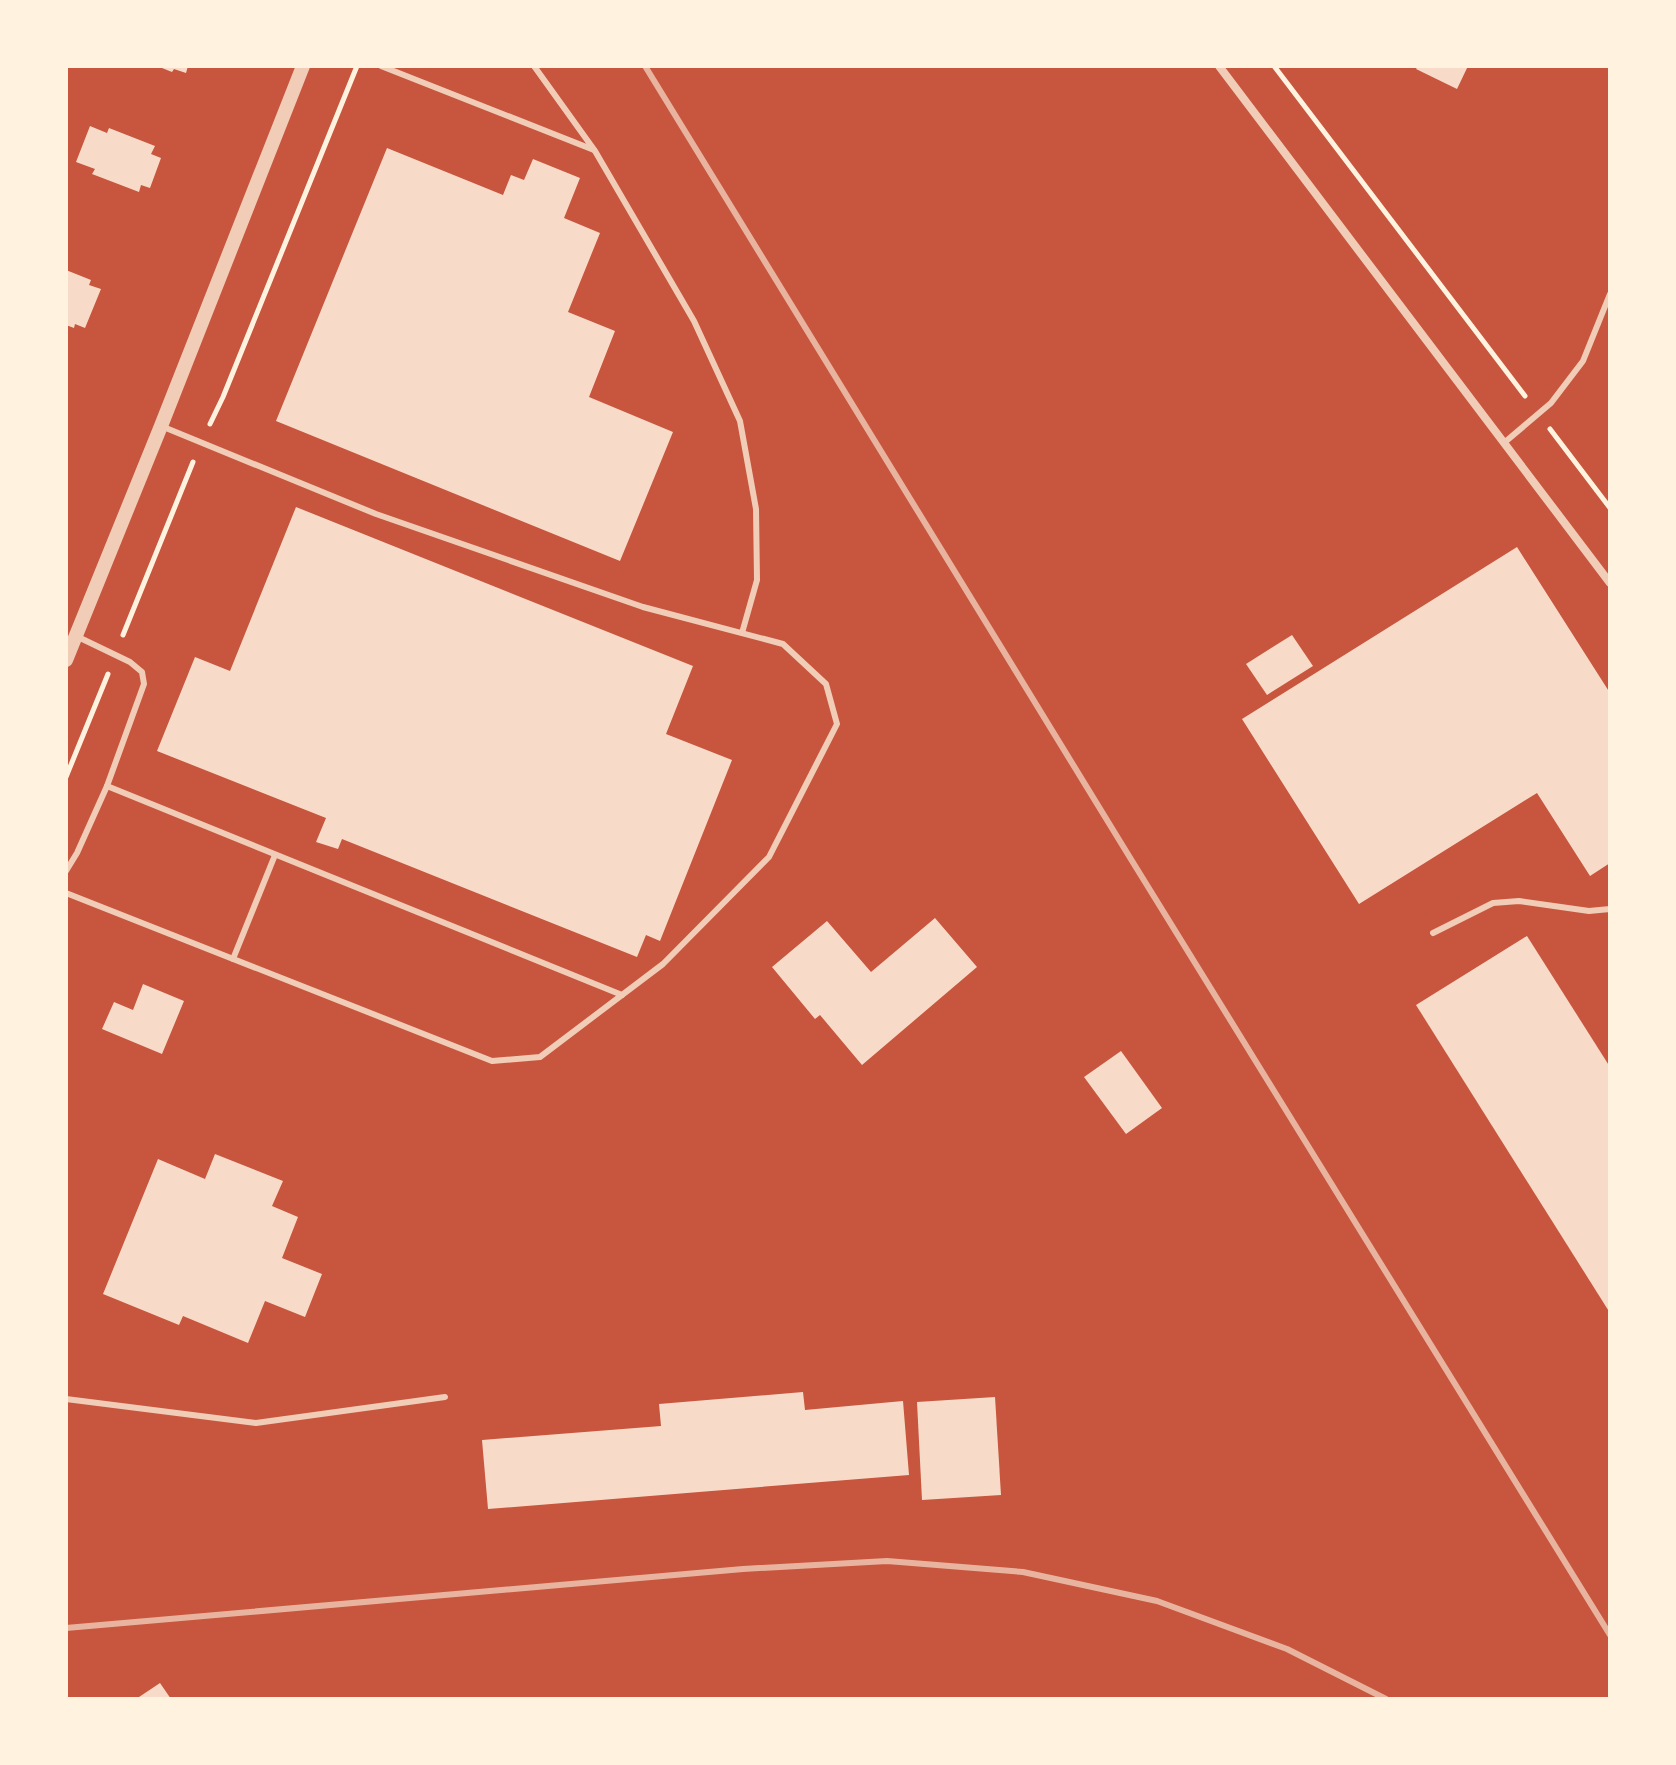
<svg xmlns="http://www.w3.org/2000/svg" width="1676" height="1765" font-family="Commissioner,sans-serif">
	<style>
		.building { fill: #f7dbc8 }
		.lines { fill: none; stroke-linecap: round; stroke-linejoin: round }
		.path { stroke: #fff3e0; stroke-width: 5 }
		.service { stroke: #f1ccb7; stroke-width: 6 }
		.minor { stroke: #f1ccb7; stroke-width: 8 }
		.tertiary { stroke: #f1ccb7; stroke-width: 14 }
		.rail { stroke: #e9b49f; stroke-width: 6 }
	</style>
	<rect width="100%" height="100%" fill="#c8553d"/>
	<g class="building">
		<polygon points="157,66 188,66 186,73 174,69 172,72"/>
		<polygon points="1418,66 1468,66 1457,89 1416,69"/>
		<polygon points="90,126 107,133 109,128 155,146 151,154 161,158 150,188 141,185 139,192 92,174 95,169 76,162"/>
		<polygon points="387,148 503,195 511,175 524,180 533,159 580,178 564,218 600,233 568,312 615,331 589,397 673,432 620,561 276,421"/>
		<polygon points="66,270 91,280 89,285 101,289 85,328 75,324 74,328 66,325"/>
		<polygon points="296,507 693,666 666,734 732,760 660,941 646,935 637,957 342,839 338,849 316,842 326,818 157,751 195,657 230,671"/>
		<polygon points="1517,547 1610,693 1610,863 1590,876 1537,793 1359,904 1242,719"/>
		<polygon points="1292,635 1313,666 1267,695 1246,664"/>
		<polygon points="935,918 977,967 862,1065 820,1015 815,1019 772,967 827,921 871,972"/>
		<polygon points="1527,936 1610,1067 1610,1313 1416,1005"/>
		<polygon points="143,984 184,1001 162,1054 102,1029 114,1002 133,1010"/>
		<polygon points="1121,1051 1162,1108 1126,1134 1084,1077"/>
		<polygon points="215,1154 283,1181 272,1206 298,1217 282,1258 322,1274 305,1317 265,1301 248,1343 183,1316 179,1325 103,1294 158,1159 205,1179"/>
		<polygon points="803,1392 805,1410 903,1401 909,1475 488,1509 482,1440 661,1426 659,1404"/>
		<polygon points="995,1397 1001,1495 922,1500 917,1402"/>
		<polygon points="160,1683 171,1699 136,1699"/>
	</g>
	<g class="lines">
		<g class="path">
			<polyline points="1274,66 1525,396"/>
			<polyline points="210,424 223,397 357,66"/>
			<polyline points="1550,429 1610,508"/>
			<polyline points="123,635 193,462"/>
			<polyline points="66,777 108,674"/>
		</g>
		<g class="service">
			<polyline points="381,66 594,150"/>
			<polyline points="534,66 595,151 694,321 740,421 756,509 757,580 742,633"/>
			<polyline points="1505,442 1551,403 1583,361 1610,294"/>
			<polyline points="107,786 622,995"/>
			<polyline points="66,871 77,853 107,786 144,684 142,672 130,662 76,636"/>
			<polyline points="66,893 492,1061 540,1057 663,964 769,857 837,724 826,684 783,644 643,607 376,514 161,426"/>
			<polyline points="1433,933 1493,903 1519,901 1589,911 1610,909"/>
			<polyline points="233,959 275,855"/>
			<polyline points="66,1399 256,1423 445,1397"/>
		</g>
		<polyline class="minor" points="1219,66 1610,583"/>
		<polyline class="tertiary" points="66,660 161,426 303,66"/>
		<g class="rail">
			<polyline points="645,66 1129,856 1610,1635"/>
			<polyline points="66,1628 743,1569 887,1561 1023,1572 1157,1601 1287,1649 1386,1699"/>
		</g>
	</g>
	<rect width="1676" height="1765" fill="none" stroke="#fff3e0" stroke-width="136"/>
</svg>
